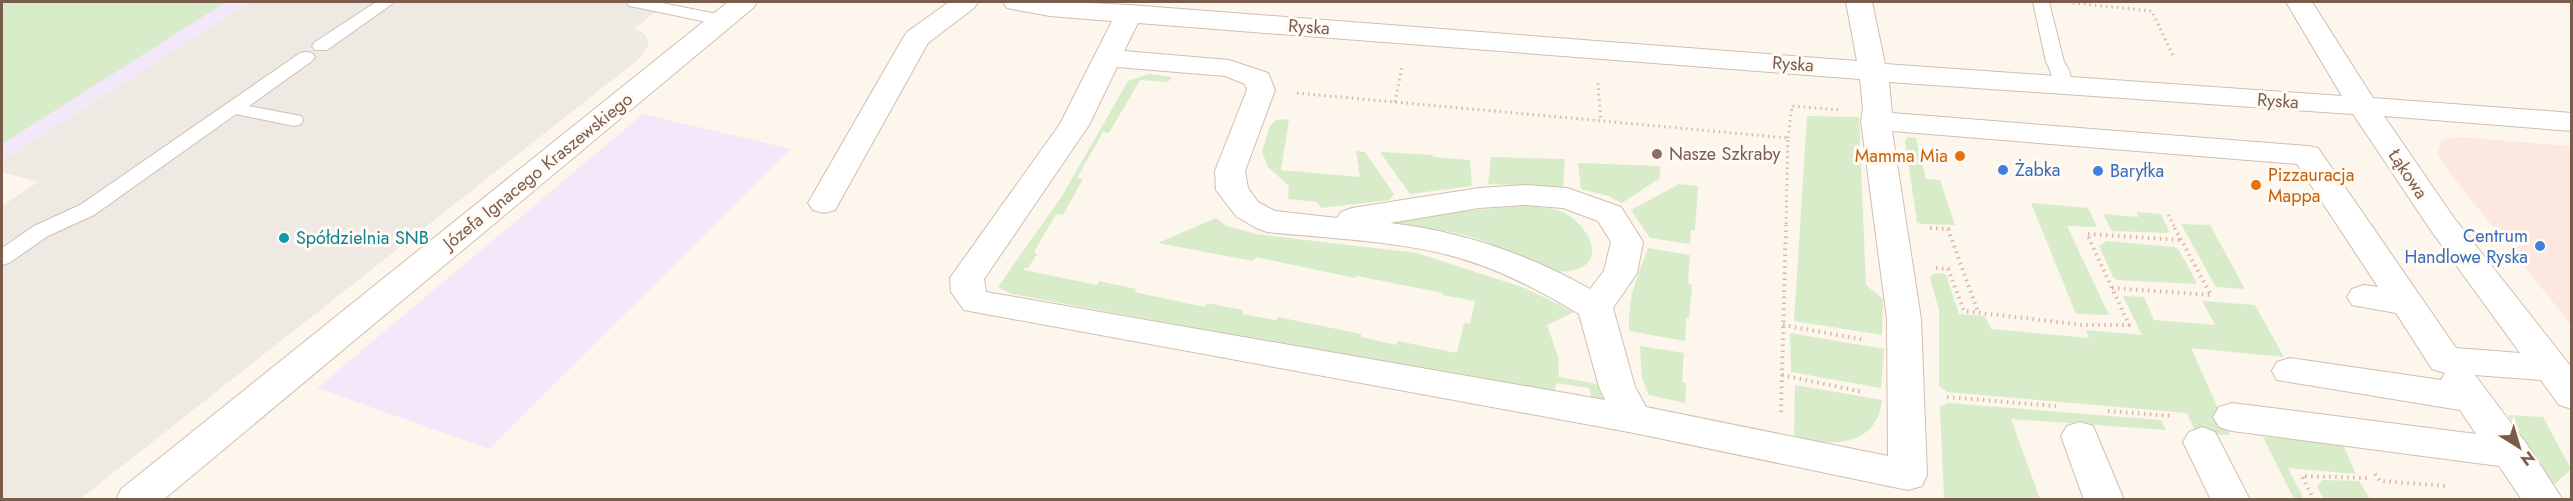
<svg xmlns="http://www.w3.org/2000/svg" width="2573" height="501" font-family="Jost,sans-serif">
	<style>
		.commercial { fill: #fde8e0 }
		.industrial { fill: #efe9e4 }
		.education { fill: #f3e8fa }
		.green { fill: #d8ecc9 }
		.lines { fill: none; stroke-linecap: round; stroke-linejoin: round }
		.service-casing { stroke: #d1beb0; stroke-width: 2 }
		.minor-casing { stroke: #d1beb0; stroke-width: 2 }
		.path-far1 { stroke: #d9b8a5; stroke-width: 3; stroke-dasharray: 1.5 4; stroke-linecap: butt }
		.path { stroke: #d9b8a5; stroke-width: 4; stroke-dasharray: 1.5 4.5; stroke-linecap: butt }
		.service { fill: #fff; fill-rule: evenodd }
		.minor { fill: #fff; fill-rule: evenodd }
		.education-dot { fill: #8d6e63; stroke: #fffaf3; stroke-width: 2 }
		.food-dot { fill: #e8710a; stroke: #fffaf3; stroke-width: 2 }
		.shop-dot { fill: #3f7fe0; stroke: #fffaf3; stroke-width: 2 }
		.culture-dot { fill: #0f9aa8; stroke: #fffaf3; stroke-width: 2 }
		.labels { text-anchor: middle; stroke-width: 6; stroke-linejoin: round; paint-order: stroke }
		.street-label { font-size: 18px; fill: #7a5c4d; stroke: #fffaf3 }
		.education-label { font-size: 18px; fill: #785e54; stroke: #fffaf3; text-anchor: start }
		.food-label { font-size: 18px; fill: #c56008; stroke: #fffaf3; text-anchor: end }
		.shop-label { font-size: 18px; fill: #366cbe; stroke: #fffaf3; text-anchor: start }
		.culture-label { font-size: 18px; fill: #0d838f; stroke: #fffaf3; text-anchor: start }
	</style>
	<rect width="100%" height="100%" fill="#fdf6ec"/>
	<polygon class="commercial" points="2456,137 2571,146 2571,325 2446,168 2438,153 2441,141"/>
	<polygon class="industrial" points="249,2 668,2 634,29 645,34 649,44 639,59 80,499 2,500 2,206 38,182 2,172 2,161"/>
	<g class="education">
		<polygon points="2,2 249,2 2,161"/>
		<polygon points="643,114 791,149 489,449 317,388"/>
	</g>
	<g class="green">
		<polygon points="2,2 226,2 2,144"/>
		<polygon points="1149,74 1172,77 1168,82 1140,80 1109,133 1103,132 1077,178 1083,179 1063,215 1056,214 1034,252 1037,254 1028,268 1025,267 1024,270 1097,285 1099,281 1136,289 1134,292 1205,307 1207,303 1243,310 1242,314 1276,320 1278,317 1361,334 1361,337 1396,345 1398,341 1457,353 1464,323 1470,324 1475,301 1442,295 1443,293 1357,276 1355,278 1256,257 1253,261 1158,243 1216,218 1227,226 1256,234 1417,253 1525,288 1574,312 1547,325 1558,356 1559,377 1597,384 1605,404 1592,400 1589,388 1556,383 1554,394 1012,294 998,287 1062,196 1128,81"/>
		<polygon points="1807,116 1859,117 1866,285 1883,299 1882,335 1794,321"/>
		<polygon points="1289,119 1281,170 1360,177 1356,151 1365,152 1394,194 1389,200 1321,208 1317,202 1288,199 1289,186 1268,167 1262,152 1270,126 1276,120"/>
		<polygon points="1908,137 1916,138 1926,179 1940,180 1955,225 1921,224 1917,222 1905,141"/>
		<polygon points="1380,152 1432,155 1434,157 1470,160 1472,186 1410,194"/>
		<polygon points="1491,157 1565,159 1563,187 1488,184"/>
		<polygon points="1578,163 1660,166 1660,178 1622,203 1608,196 1581,189"/>
		<polygon points="1679,184 1698,186 1695,230 1691,230 1690,244 1650,238 1631,210"/>
		<polygon points="2031,203 2088,208 2097,227 2067,226 2109,315 2076,314"/>
		<path d="M1523,206C1536,207 1551,207 1563,212C1588,224 1610,264 1570,271C1541,276 1504,246 1475,238C1450,230 1425,228 1398,226L1395,223L1396,221L1462,211Z"/>
		<polygon points="2137,212 2161,214 2169,231 2166,233 2112,231 2103,214 2138,217"/>
		<polygon points="2181,224 2210,225 2245,289 2216,287"/>
		<polygon points="2107,241 2174,247 2179,250 2196,281 2195,284 2117,280 2113,277 2099,246"/>
		<path d="M1648,248L1690,255L1688,284L1692,285L1689,319L1686,318L1685,341L1629,331C1628,295 1636,281 1648,248Z"/>
		<polygon points="1934,273 1946,274 1959,314 1985,316 1991,329 2089,338 2086,330 2142,335 2123,296 2144,297 2154,320 2215,325 2202,301 2255,305 2284,357 2191,348 2230,435 2196,433 2187,413 1947,392 1939,386 1939,310 1930,278"/>
		<polygon points="1790,333 1884,349 1881,388 1791,372"/>
		<polygon points="1640,346 1684,353 1682,382 1686,384 1685,403 1649,395 1642,378"/>
		<path d="M1795,385L1882,400C1877,448 1830,446 1794,438Z"/>
		<polygon points="1948,403 2161,420 2166,430 2011,419 2040,499 1944,499 1940,407"/>
		<polygon points="2508,415 2543,417 2571,469 2553,486"/>
		<polygon points="2263,437 2342,442 2356,474 2288,468 2304,499 2294,499"/>
		<polygon points="2322,480 2359,481 2370,499 2324,499 2317,487"/>
	</g>
	<g class="lines">
		<defs>
			<g id="service">
				<polygon points="376,2 395,2 327,50 315,50 312,46 315,42"/>
				<polygon points="627,2 657,2 727,16 730,20 727,24 721,25 635,7 629,6"/>
				<path d="M2033,2H2049L2064,62L2069,70L2073,86L2070,90H2058C2052,82 2052,71 2046,62Z"/>
				<polygon points="306,52 312,53 315,57 312,61 249,106 301,116 303,120 301,124 294,126 236,114 94,215 48,236 9,263 2,265 2,248 34,226 80,205 300,53"/>
			</g>
			<g id="minor">
				<polygon points="728,2 757,2 753,8 163,500 116,500 121,489"/>
				<polygon points="949,2 978,2 974,8 928,43 835,210 824,213 813,210 808,203 903,38 907,32"/>
				<path d="M1003,2H1070L1129,5L1857,61L1846,2H1872L1885,64L2342,96L2286,2H2312L2373,98L2572,113V131L2384,116L2454,218L2572,368V409L2559,405L2541,380L2475,375L2526,443L2563,500H2522L2499,466L2232,431L2219,427L2213,417L2219,407L2232,403L2476,434L2460,410L2277,380L2272,371L2277,362L2290,358L2441,380L2445,373L2432,369L2396,313L2352,305L2347,297L2352,289L2364,285L2378,287L2297,164L1892,131L1921,319L1927,475L1922,486L1908,490L1634,433L964,310L951,292L950,278L1060,124L1112,21L1050,16L1007,8ZM1138,23L1860,79L1863,109L1861,121L1887,319L1888,456L1646,407L1635,387L1613,308L1637,273L1643,242L1621,207L1567,188L1525,185L1479,188L1352,208L1341,212L1337,218L1275,211L1258,202L1248,188L1245,171L1275,90L1268,73L1229,60L1124,51ZM1117,67L1225,76L1245,84L1247,90L1215,171L1216,190L1236,216L1256,228L1267,232C1323,238 1381,240 1436,252C1487,263 1535,287 1579,314L1599,387L1605,400L986,292L984,279L1089,125ZM1889,82L2353,114L2432,232L2520,353L2456,348L2318,148L2307,146L1892,113ZM1525,205L1563,208L1598,221L1611,242L1604,271L1590,289C1528,254 1460,231 1390,223L1479,208Z"/>
				<polygon points="2080,422 2093,426 2124,500 2084,500 2061,436 2067,426"/>
				<polygon points="2202,427 2215,432 2250,500 2211,500 2183,442 2189,432"/>
			</g>
		</defs>
		<use href="#service" class="service-casing"/>
		<use href="#minor" class="minor-casing"/>
		<g class="path-far1">
			<polyline points="2073,3 2152,11 2174,58"/>
			<polyline points="1598,83 1601,121"/>
			<polyline points="1297,93 1788,138 1786,226"/>
			<polyline points="1395,102 1402,67"/>
			<polyline points="1788,138 1792,106 1841,110"/>
			<polyline points="2168,215 2174,226"/>
		</g>
		<g class="path">
			<polyline points="1930,228 1948,229 1978,312"/>
			<polyline points="1936,268 1948,269 1964,311 2083,325 2129,325 2087,234 2181,240"/>
			<polyline points="2112,288 2211,295 2173,225"/>
			<polyline points="1783,325 1865,340"/>
			<polyline points="1782,375 1863,392"/>
			<polyline points="1947,397 2056,406"/>
			<polyline points="2108,411 2173,416"/>
			<polyline points="1781,412 1786,225"/>
			<polyline points="2375,474 2380,481 2448,486"/>
			<polyline points="2314,500 2302,476 2369,478"/>
		</g>
		<use href="#service" class="service"/>
		<use href="#minor" class="minor"/>
	</g>
	<circle class="education-dot" cx="1657" cy="154" r="6"/>
	<g class="food-dot">
		<circle cx="1960" cy="156" r="6"/>
		<circle cx="2256" cy="185" r="6"/>
	</g>
	<g class="shop-dot">
		<circle cx="2003" cy="170" r="6"/>
		<circle cx="2098" cy="171" r="6"/>
		<circle cx="2540" cy="246" r="6"/>
	</g>
	<circle class="culture-dot" cx="284" cy="238" r="6"/>
	<g class="labels">
		<g class="street-label">
			<text transform="translate(1309 27) rotate(4)" y="6">Ryska</text>
			<text transform="translate(1793 64) rotate(4)" y="6">Ryska</text>
			<text transform="translate(2278 101) rotate(4)" y="6">Ryska</text>
			<text transform="translate(538 171) rotate(-39)" y="6">Józefa Ignacego Kraszewskiego</text>
			<text transform="translate(2408 174) rotate(56)" y="6">Łąkowa</text>
		</g>
		<g class="education-label">
			<text x="1669" y="160">Nasze Szkraby</text>
		</g>
		<g class="food-label">
			<text x="1948" y="162">Mamma Mia</text>
			<text x="2268" y="181" text-anchor="start">Pizzauracja<tspan x="2268" dy="21">Mappa</tspan></text>
		</g>
		<g class="shop-label">
			<text x="2015" y="176">Żabka</text>
			<text x="2110" y="177">Baryłka</text>
			<text x="2528" y="242" text-anchor="end">Centrum<tspan x="2528" dy="21">Handlowe Ryska</tspan></text>
		</g>
		<g class="culture-label">
			<text x="296" y="244">Spółdzielnia SNB</text>
		</g>
	</g>
	<rect width="2573" height="501" fill="none" stroke="#7a5c4d" stroke-width="6"/>
	<g transform="translate(2519 447) rotate(143)" stroke="#fffaf3" stroke-width="4.5" paint-order="stroke">
	<path d="M0-4.5L10 22L0 15L-10 22Z" fill="#7a5c4d"/>
	<text y="-9" font-size="16" font-weight="bold" text-anchor="middle" fill="#7a5c4d">N</text>
	</g>
</svg>
